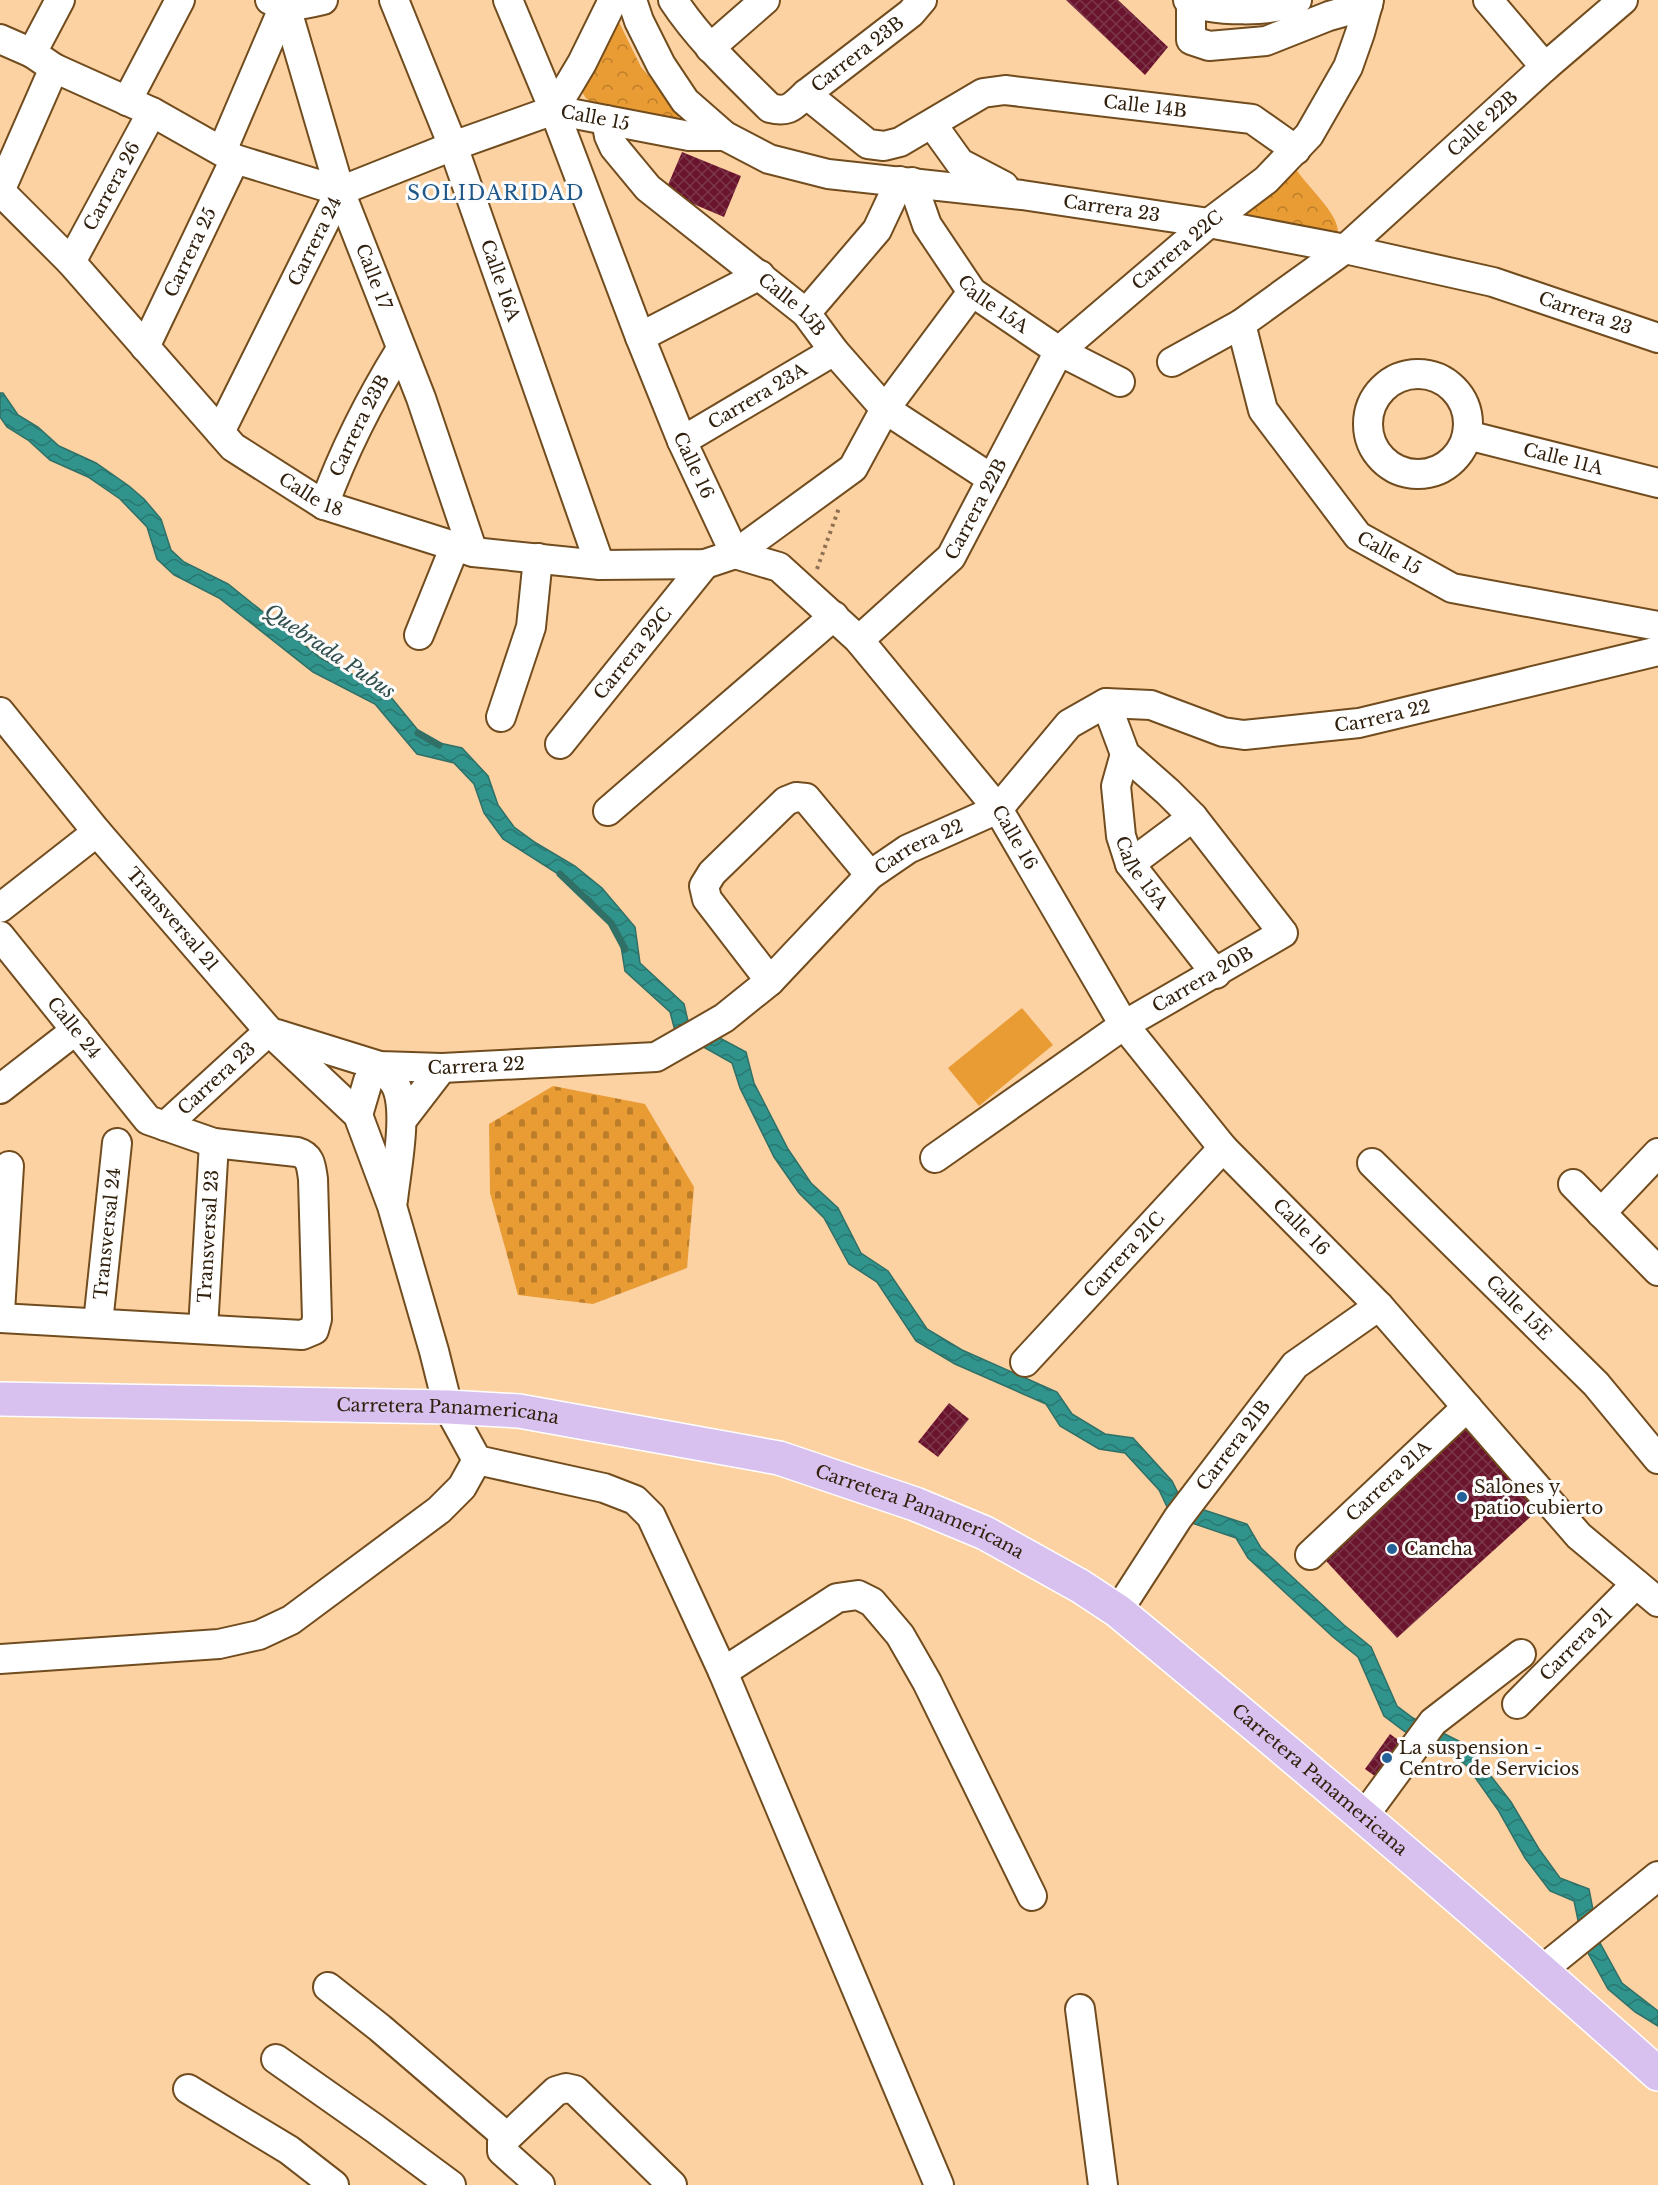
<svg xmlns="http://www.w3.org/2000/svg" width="1658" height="2185" font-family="'Libre Baskerville',serif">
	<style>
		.cemetery { fill: url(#cemetery-stones) }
		.park { fill: url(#park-crowns) }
		.pitch { fill: #e99b34 }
		.water { fill: url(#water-waves); stroke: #307066; stroke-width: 1.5 }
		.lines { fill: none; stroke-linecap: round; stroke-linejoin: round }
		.stream { stroke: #307066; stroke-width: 7 }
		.building { fill: url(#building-cross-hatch) }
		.minor-casing { stroke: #714c1e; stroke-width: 32 }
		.highway-casing { stroke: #fff; stroke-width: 36 }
		.path { stroke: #8e7152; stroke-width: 4; stroke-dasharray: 3 4.5; stroke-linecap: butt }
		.minor { stroke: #fff; stroke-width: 28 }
		.highway { stroke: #d9c1ef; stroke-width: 33 }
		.poi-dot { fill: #246198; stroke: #fcfcfc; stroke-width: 2 }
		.labels { text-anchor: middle; stroke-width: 6; stroke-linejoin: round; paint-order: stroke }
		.street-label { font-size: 18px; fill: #30200d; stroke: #fcfcfc }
		.poi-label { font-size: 18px; fill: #30200d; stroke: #fcfcfc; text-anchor: start }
		.neighbourhood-label { font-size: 20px; letter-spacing: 1.5px; fill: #1f5789; stroke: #fcfcfc }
		.water-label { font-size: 20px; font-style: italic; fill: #314f4d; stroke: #fcfcfc }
	</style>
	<defs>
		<pattern id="cemetery-stones" width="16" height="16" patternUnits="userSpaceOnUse" patternTransform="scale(1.5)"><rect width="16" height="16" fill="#e99b34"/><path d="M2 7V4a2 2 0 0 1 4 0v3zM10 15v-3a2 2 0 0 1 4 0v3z" fill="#bd7e2a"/></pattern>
		<pattern id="park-crowns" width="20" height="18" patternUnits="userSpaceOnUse" patternTransform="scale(1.5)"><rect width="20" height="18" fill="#e99b34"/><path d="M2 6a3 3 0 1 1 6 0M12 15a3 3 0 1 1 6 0" fill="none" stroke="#bd7e2a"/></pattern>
		<pattern id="water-waves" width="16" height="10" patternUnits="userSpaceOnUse" patternTransform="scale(1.5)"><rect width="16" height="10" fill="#30938c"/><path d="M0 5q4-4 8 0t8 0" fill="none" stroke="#297871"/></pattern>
		<pattern id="building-cross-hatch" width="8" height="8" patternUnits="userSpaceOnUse" patternTransform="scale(1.5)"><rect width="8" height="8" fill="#6a142e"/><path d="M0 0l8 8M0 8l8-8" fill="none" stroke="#7b3649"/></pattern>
	</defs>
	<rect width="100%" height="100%" fill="#fdd2a3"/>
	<polygon class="cemetery" points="553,1086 645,1104 694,1187 687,1268 593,1304 518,1295 490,1193 489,1124"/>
	<g class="park">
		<path d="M617,18L641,67L681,113L676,121L598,105C589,101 582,98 582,87Z"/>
		<path d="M1294,166C1305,185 1338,212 1338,232L1332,236L1231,213Z"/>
	</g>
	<polygon class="pitch" points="1022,1008 1053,1045 979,1106 948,1068"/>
	<polygon class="water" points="0,393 3,393 18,415 38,427 59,446 96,463 129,486 144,499 161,519 171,550 184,562 228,584 322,659 386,691 426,740 462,748 488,776 498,805 514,827 536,843 575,866 602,888 635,927 640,963 684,1004 688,1021 746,1052 754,1083 788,1149 811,1183 838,1208 861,1253 888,1271 927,1329 962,1350 1057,1392 1072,1414 1105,1434 1133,1438 1172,1481 1181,1499 1198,1508 1247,1524 1261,1548 1344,1625 1371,1647 1397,1706 1413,1718 1461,1742 1487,1771 1511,1802 1539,1849 1560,1878 1589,1889 1599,1941 1622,1983 1658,2011 1658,2026 1635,2012 1608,1989 1583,1944 1574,1901 1550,1891 1525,1858 1498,1810 1467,1766 1449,1752 1404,1731 1384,1716 1358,1657 1333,1637 1248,1558 1236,1538 1192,1523 1169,1511 1159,1490 1125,1453 1099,1449 1060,1426 1046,1404 955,1364 916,1341 877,1282 849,1264 824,1218 799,1193 774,1157 740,1088 732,1063 675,1031 670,1012 625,971 619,934 591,899 566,879 503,839 484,813 474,784 454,763 417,754 375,704 313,672 219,598 174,575 157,559 147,527 120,499 88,477 50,460 28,440 7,427 0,417"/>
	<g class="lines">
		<g class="stream">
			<polyline points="418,733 439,745"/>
			<polyline points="560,874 611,923 625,949"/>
		</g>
	</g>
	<g class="building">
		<polygon points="1066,0 1118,0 1168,47 1145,75"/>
		<polygon points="682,152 741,176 724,217 665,192"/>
		<polygon points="949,1403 969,1419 938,1457 918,1442"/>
		<polygon points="1466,1414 1547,1502 1397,1638 1316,1550"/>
		<polygon points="1390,1734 1408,1747 1383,1782 1365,1769"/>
	</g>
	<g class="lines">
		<defs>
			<g id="minor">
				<path d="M270,0C291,8 302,5 323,0"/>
				<path id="s1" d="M284,0L340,191L421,398L473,552"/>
				<path id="s2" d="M394,0L453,146L600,565"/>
				<path id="s3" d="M508,0L554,110L640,337L682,441L735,554L779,567L859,640L998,809L1124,1025L1223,1148L1379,1306L1579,1536L1658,1602"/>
				<path id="s4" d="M632,0L639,21L661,65L685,101L725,136L769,159L828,174L1022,195L1209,223L1345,249L1493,282L1658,338"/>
				<path id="s5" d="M673,0C700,41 736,74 770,108C789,113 793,106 806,94L911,13L922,0"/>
				<path d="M1188,0C1209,12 1277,13 1297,0"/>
				<polyline points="1488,0 1545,67"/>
				<polyline points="1191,2 1191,40 1209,46 1266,41 1329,16 1368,5"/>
				<polyline points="0,39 32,53 54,68 152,112 235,159 340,191"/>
				<polyline points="710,48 765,0"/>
				<polyline points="32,53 60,0"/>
				<path id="s6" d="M806,94L868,144L884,146L900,142L983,93L1005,90L1252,119L1296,150"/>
				<polyline points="127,101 180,0"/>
				<polyline points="554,110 582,63 613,0"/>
				<path id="s7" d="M606,120L609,136L614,147L648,188L806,313L834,351L885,409L992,479"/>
				<polyline points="932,124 960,163 1004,186"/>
				<polyline points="222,151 284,6"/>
				<path id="s8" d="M912,182L927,225L972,292L1059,351L1120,382"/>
				<path id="s9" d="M0,191L71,262L233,447L324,505L473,552L600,565L705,564L735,554L853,468L885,409L972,292"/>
				<polyline points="0,191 54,68"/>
				<path id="s10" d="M71,262L152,112"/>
				<polyline points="806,313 877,230 900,181"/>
				<path id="s11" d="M1241,324L1263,410L1358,536L1452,588L1658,626"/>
				<polyline points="640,337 760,275"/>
				<path id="s12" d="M145,347L235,159"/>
				<path id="s13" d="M1172,362L1241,324L1345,249L1545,67L1623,0"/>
				<circle cx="1418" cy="424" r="50"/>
				<path id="s14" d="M220,432L340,191L453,146L554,110L689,136H725"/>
				<path id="s15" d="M1467,435L1658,483"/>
				<path id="s16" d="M682,441L834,351"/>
				<path id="s17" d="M324,505C344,450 370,399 401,349"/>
				<polyline points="419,635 455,546"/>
				<path id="s18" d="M859,640L951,557L1059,351L1209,223L1266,180L1309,135L1348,67L1360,33L1369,0"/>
				<path id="s19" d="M0,712L97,832L269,1031L358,1115L392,1206L434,1351L448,1407L477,1460L604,1488L635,1500L651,1516L723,1672L939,2185"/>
				<polyline points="501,717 531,627 538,558"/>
				<path id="s20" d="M560,744L705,564"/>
				<path id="s21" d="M1125,754L1116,786L1121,836L1130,864L1216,974"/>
				<polyline points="608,811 834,616"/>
				<polyline points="1130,864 1193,817"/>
				<polyline points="0,908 97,832"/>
				<path id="s22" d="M0,936L148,1120L214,1143L297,1152C311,1156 311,1166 313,1179L317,1319L314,1330L302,1335L0,1318"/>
				<polyline points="770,981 707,899 704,886 712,873 786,801 796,797 806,798 870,875"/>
				<path id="s23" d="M277,1034L380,1066L442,1068L656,1057L724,1018L770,981L870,875L908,849L998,809L1069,724L1106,703L1151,705L1223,732L1244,735L1359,723L1658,651"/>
				<polyline points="0,1089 76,1030"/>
				<path d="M358,1115L368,1081L380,1066C384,1072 391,1077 395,1084C409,1109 396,1171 393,1200"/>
				<polyline points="402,1120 442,1068"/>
				<path id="s24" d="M165,1126L269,1031"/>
				<path id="s25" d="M935,1158L1124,1025L1283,933L1193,817L1168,792L1125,754L1106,703"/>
				<path id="s26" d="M1372,1163L1596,1384L1658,1459"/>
				<polyline points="1573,1184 1658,1271"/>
				<polyline points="1601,1213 1658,1153"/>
				<polyline points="0,1312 9,1166"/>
				<path id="s27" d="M98,1323L117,1143"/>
				<path id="s28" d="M203,1329L214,1143"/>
				<path id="s29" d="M1025,1362L1223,1148"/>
				<path id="s30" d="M1310,1555L1467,1407"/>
				<path id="s31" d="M1118,1611L1178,1518L1295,1365L1379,1306"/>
				<polyline points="0,1659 219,1644 259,1635 291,1620 439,1510 462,1487 477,1460"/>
				<polyline points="723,1672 837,1598 858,1595 872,1602 900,1635 927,1682 1032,1896"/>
				<path id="s32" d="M1517,1704L1636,1584"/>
				<polyline points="1364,1816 1433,1722 1521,1654"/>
				<polyline points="1542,1970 1658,1876"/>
				<polyline points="328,1987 380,2028 507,2137"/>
				<polyline points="1080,2009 1103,2185"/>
				<polyline points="276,2059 374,2128 451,2185"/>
				<polyline points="188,2089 289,2150 334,2185"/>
				<polyline points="540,2185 502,2151 502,2142 556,2091 566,2088 575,2090 672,2185"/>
			</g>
			<g id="highway">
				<path id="s33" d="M0,1399L448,1407L519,1411L779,1458L915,1504L985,1533L1080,1586L1118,1611C1301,1762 1482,1916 1658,2074"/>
			</g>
		</defs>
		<use href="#minor" class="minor-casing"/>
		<use href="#highway" class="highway-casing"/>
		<polyline class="path" points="817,569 839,508"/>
		<use href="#minor" class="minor"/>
		<use href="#highway" class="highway"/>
	</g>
	<g class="poi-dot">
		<circle cx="1462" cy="1497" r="6"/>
		<circle cx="1392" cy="1549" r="6"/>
		<circle cx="1387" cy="1758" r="6"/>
	</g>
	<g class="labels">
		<g class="street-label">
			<text dy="6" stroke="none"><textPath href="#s5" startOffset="252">Carrera 23B</textPath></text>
			<text dy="6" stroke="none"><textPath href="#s6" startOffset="372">Calle 14B</textPath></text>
			<text dy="6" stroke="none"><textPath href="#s14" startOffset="540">Calle 15</textPath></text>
			<text dy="6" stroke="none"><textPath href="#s13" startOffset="393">Calle 22B</textPath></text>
			<text dy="6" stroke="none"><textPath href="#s10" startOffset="86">Carrera 26</textPath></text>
			<text dy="6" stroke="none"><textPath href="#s4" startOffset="564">Carrera 23</textPath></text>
			<text dy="6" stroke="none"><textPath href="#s14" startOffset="213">Carrera 24</textPath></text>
			<text dy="6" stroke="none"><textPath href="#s18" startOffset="512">Carrera 22C</textPath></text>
			<text dy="6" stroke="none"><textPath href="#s12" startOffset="105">Carrera 25</textPath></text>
			<text dy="6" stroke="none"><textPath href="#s1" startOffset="291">Calle 17</textPath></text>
			<text dy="6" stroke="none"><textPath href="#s2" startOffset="300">Calle 16A</textPath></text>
			<text dy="6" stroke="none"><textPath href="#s8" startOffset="150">Calle 15A</textPath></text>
			<text dy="6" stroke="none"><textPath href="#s7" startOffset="267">Calle 15B</textPath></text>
			<text dy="6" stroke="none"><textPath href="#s4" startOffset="1050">Carrera 23</textPath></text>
			<text dy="6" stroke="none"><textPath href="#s16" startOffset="88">Carrera 23A</textPath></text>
			<text dy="6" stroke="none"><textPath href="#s17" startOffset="87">Carrera 23B</textPath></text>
			<text dy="6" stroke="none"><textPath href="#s15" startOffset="99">Calle 11A</textPath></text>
			<text dy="6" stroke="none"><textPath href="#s3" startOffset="501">Calle 16</textPath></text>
			<text dy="6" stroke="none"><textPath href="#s9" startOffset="438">Calle 18</textPath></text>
			<text dy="6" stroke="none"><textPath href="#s18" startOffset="178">Carrera 22B</textPath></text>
			<text dy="6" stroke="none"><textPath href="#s11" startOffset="282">Calle 15</textPath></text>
			<text dy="6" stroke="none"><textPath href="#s20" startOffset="116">Carrera 22C</textPath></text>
			<text dy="6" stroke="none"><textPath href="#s23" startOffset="1248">Carrera 22</textPath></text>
			<text dy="6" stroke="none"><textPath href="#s3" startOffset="1005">Calle 16</textPath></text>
			<text dy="6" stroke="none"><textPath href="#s23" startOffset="724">Carrera 22</textPath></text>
			<text dy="6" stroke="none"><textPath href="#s21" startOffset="126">Calle 15A</textPath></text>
			<text dy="6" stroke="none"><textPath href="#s19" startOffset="270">Transversal 21</textPath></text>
			<text dy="6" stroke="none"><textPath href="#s25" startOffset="322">Carrera 20B</textPath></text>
			<text dy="6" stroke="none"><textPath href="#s22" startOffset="118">Calle 24</textPath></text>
			<text dy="6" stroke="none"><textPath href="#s23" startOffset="204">Carrera 22</textPath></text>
			<text dy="6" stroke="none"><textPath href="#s24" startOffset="70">Carrera 23</textPath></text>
			<text dy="6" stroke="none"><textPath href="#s3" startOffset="1491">Calle 16</textPath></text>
			<text dy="6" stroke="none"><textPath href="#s27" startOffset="90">Transversal 24</textPath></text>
			<text dy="6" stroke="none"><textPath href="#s28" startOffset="93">Transversal 23</textPath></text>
			<text dy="6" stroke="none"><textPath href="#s29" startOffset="146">Carrera 21C</textPath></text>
			<text dy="6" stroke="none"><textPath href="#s26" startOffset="206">Calle 15E</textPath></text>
			<text dy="6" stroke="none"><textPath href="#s33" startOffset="448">Carretera Panamericana</textPath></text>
			<text dy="6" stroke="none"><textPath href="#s31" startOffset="202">Carrera 21B</textPath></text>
			<text dy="6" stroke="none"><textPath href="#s30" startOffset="108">Carrera 21A</textPath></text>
			<text dy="6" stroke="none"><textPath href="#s33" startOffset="934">Carretera Panamericana</textPath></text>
			<text dy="6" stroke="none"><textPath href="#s32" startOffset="84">Carrera 21</textPath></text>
			<text dy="6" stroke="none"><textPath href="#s33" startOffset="1420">Carretera Panamericana</textPath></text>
		</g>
		<g class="poi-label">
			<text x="1474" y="1493">Salones y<tspan x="1474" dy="21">patio cubierto</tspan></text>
			<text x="1404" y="1555">Cancha</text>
			<text x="1399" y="1754">La suspension -<tspan x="1399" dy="21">Centro de Servicios</tspan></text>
		</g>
		<g class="neighbourhood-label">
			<text x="496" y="200">SOLIDARIDAD</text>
		</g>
		<g class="water-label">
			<text transform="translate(330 651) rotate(34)" y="7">Quebrada Pubus</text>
		</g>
	</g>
</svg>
